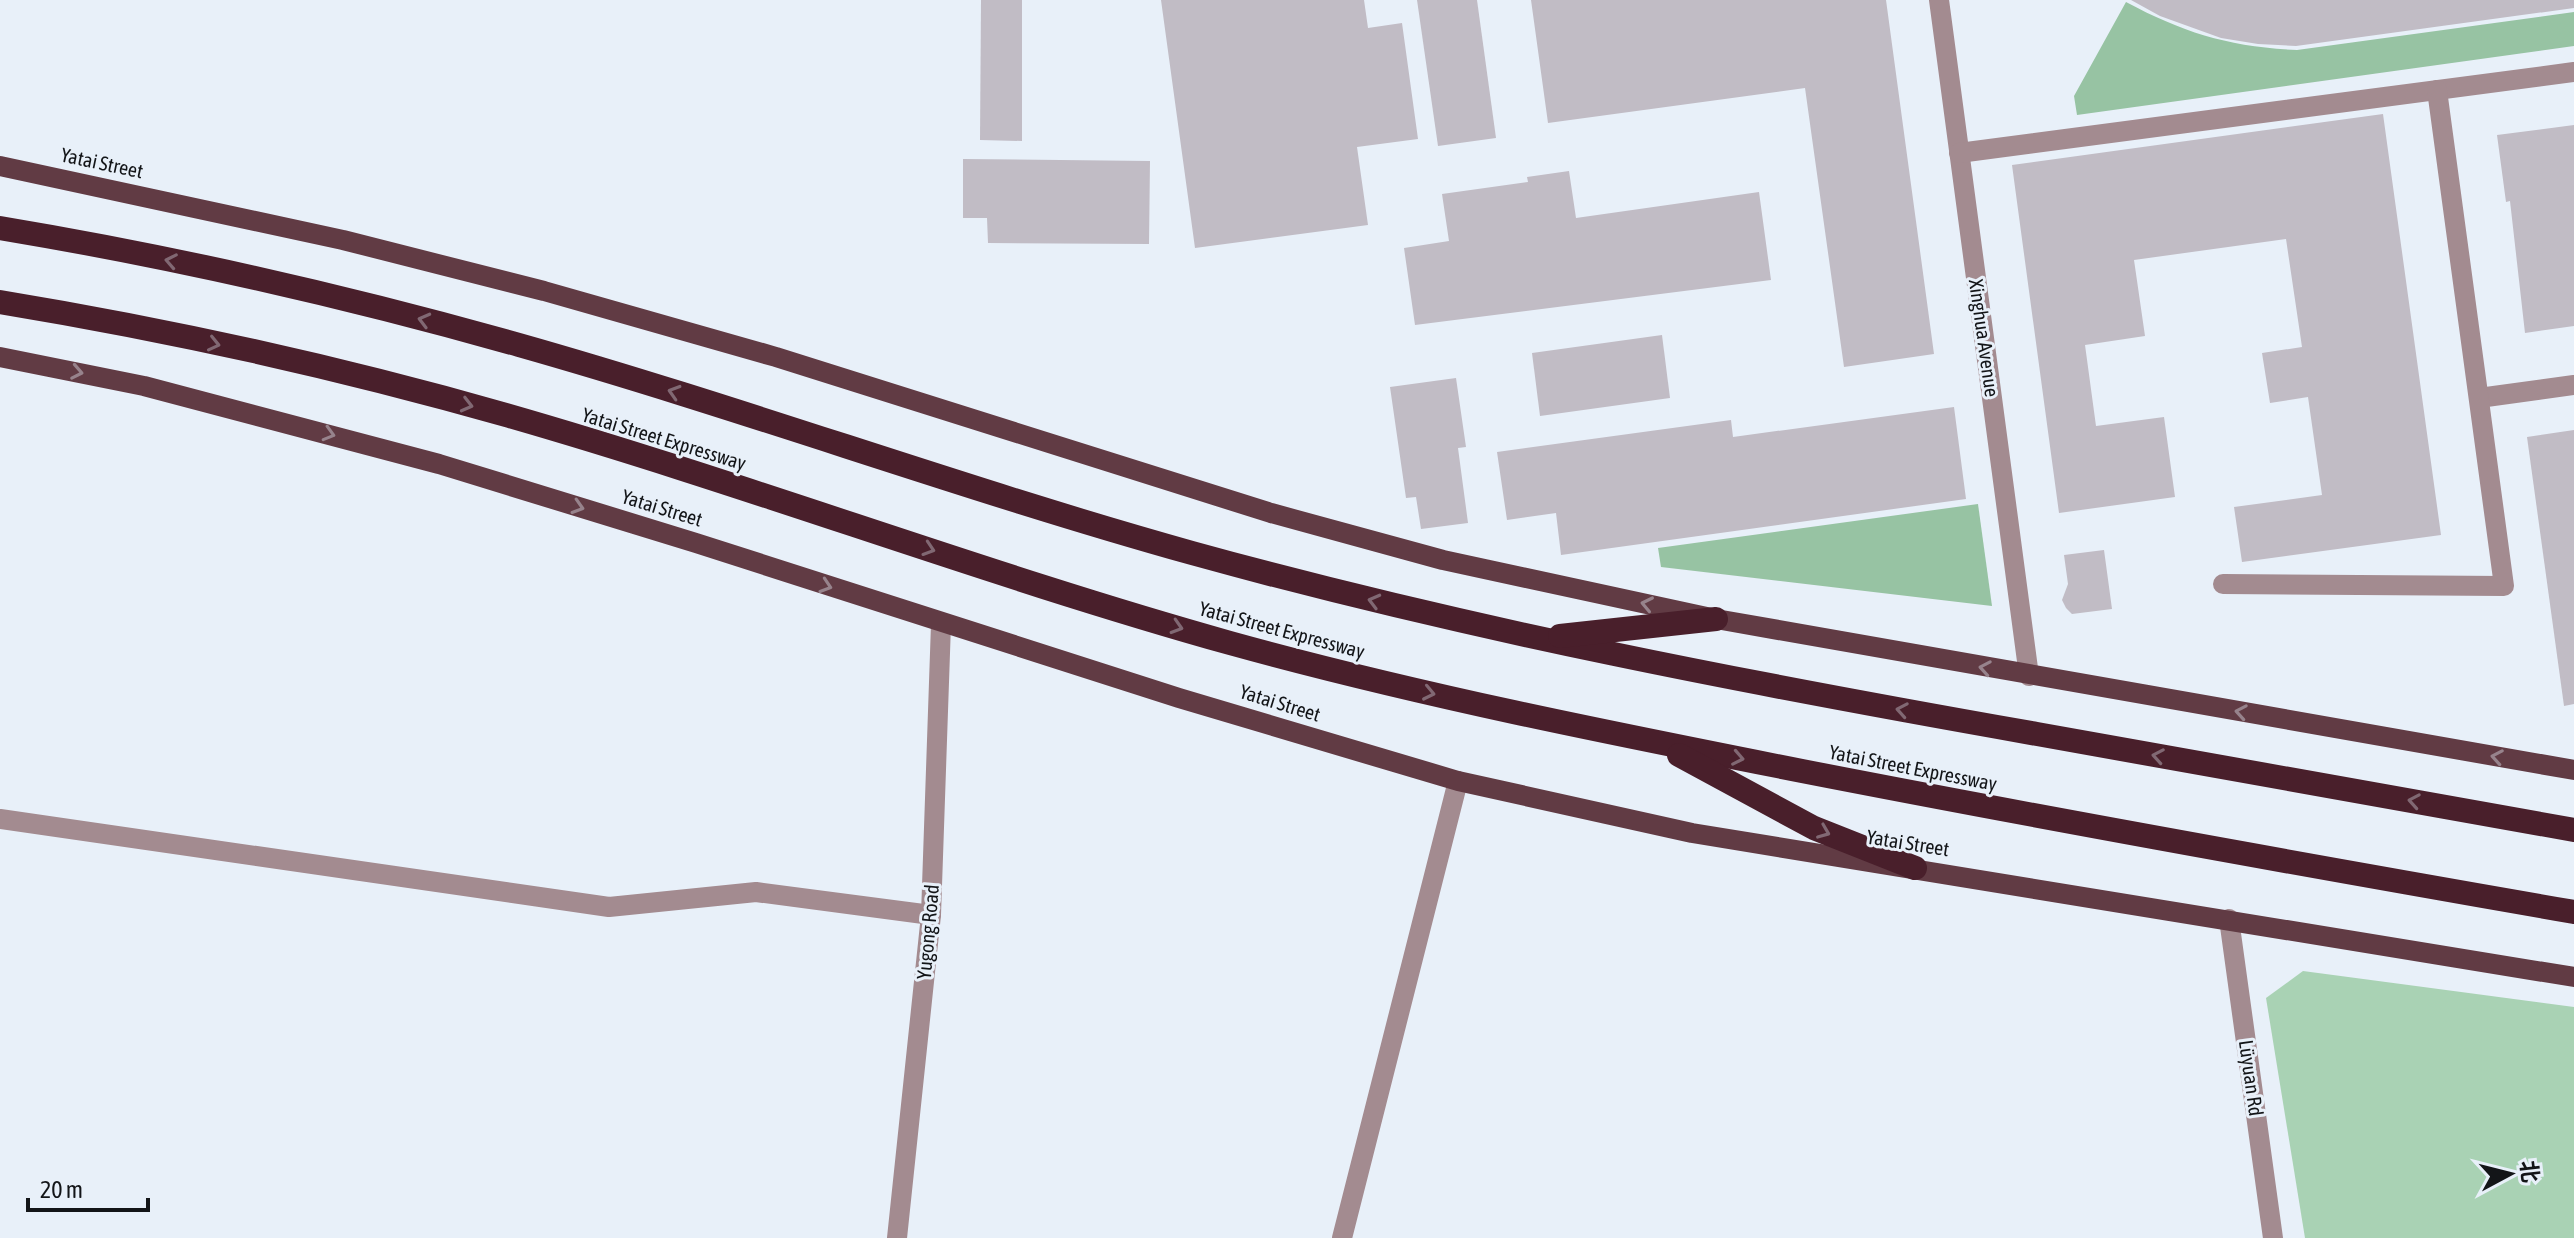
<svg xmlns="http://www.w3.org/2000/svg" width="2574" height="1238" font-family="'Asap Condensed','Noto Sans SC',sans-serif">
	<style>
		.green { fill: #a9d2b4 }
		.forest { fill: #97c3a3 }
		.building { fill: #c1bcc5 }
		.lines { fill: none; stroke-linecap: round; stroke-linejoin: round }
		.minor { stroke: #a38b90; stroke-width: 20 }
		.major { stroke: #613b44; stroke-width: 20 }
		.highway { stroke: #491f2b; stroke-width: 24 }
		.oneway { stroke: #816873 }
		.oneway2 { stroke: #97838c }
		.labels { text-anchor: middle; stroke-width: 6; stroke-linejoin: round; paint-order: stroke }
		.street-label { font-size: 20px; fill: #131518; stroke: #e8f0f9 }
	</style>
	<rect width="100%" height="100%" fill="#e8f0f9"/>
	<polygon class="green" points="2303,971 2574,1007 2574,1238 2305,1238 2266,998"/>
	<g class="forest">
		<path d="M2126,2C2184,33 2230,47 2297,50L2574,12V46L2077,115L2074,96Z"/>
		<polygon points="1978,504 1992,606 1661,567 1658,548"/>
	</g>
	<g class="building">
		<polygon points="981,0 1022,0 1022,141 980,140"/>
		<polygon points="1161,0 1364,0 1368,28 1402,23 1418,139 1357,147 1368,225 1195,248"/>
		<polygon points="1417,0 1477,0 1496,138 1438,146"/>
		<polygon points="1531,0 1886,0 1934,354 1844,367 1805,88 1548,123"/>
		<polygon points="2131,0 2574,0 2574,8 2296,46 2258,44 2221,38 2160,16"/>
		<polygon points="2383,114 2441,535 2242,562 2234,507 2322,495 2308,397 2270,403 2262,353 2302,347 2286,239 2134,260 2145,336 2085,345 2096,426 2164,417 2175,497 2059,513 2012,165"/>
		<polygon points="2574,125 2574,326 2525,333 2510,201 2506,202 2497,135"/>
		<polygon points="963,159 1150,161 1149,244 988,243 987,218 963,218"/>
		<polygon points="1569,171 1576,218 1759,192 1771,280 1415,325 1404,248 1449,241 1442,194 1528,182 1527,177"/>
		<polygon points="1662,335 1670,398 1540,416 1532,353"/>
		<polygon points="1456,378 1466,447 1458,448 1468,523 1421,529 1416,497 1406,498 1390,387"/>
		<polygon points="1954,407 1966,499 1561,555 1556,513 1507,520 1497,452 1731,420 1733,437"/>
		<polygon points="2574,430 2574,704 2564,706 2527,437"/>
		<polygon points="2104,550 2112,609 2072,614 2066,608 2062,600 2068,584 2064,555"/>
	</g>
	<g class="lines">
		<g class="minor">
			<polyline points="1939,0 2029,676"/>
			<polyline points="1959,153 2574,72"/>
			<polyline points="2479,398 2574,385"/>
			<polyline points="2223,584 2504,586 2437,90"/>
			<polyline points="0,819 609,907 756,892 931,915"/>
			<polyline points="2229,919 2273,1238"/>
			<polyline points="897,1238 931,915 941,624"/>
			<polyline points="1342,1238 1458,781"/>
		</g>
		<g class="major">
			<polyline points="0,166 343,240 544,291 776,357 1271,513 1443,560 1716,619 2574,770"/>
			<polyline points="0,357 144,386 439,464 696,543 1179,698 1458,781 1692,833 2574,977"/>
		</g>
		<g class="highway">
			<path d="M0,228C174,257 349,297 519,345C745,409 966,490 1192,553C1470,630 1753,684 2037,734C2216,766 2395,798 2574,830"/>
			<path d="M0,302C170,330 341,368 506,415C750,485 987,575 1230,643C1418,695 1610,733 1802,771C2058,821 2316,867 2574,912"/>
			<polyline points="1560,636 1716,619"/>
			<polyline points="1679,755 1814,828 1915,868"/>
		</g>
	</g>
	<defs><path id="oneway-chevron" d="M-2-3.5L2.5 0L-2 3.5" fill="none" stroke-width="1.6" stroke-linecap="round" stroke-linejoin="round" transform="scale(2)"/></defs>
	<g class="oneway">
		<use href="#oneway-chevron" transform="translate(171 261) rotate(-169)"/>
		<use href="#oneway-chevron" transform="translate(424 320) rotate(-165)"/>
		<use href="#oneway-chevron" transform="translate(214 344) rotate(13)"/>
		<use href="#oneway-chevron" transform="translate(674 392) rotate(-163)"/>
		<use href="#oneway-chevron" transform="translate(467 405) rotate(14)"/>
		<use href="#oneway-chevron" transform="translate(929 549) rotate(18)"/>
		<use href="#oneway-chevron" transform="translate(1374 601) rotate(-165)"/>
		<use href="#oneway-chevron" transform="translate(1177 627) rotate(17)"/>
		<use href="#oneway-chevron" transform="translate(1429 693) rotate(12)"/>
		<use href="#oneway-chevron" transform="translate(1902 710) rotate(-170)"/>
		<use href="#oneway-chevron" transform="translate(2158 756) rotate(-170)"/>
		<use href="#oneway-chevron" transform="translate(1738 758) rotate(11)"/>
		<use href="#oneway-chevron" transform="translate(2414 801) rotate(-170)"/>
		<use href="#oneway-chevron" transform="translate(1824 832) rotate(22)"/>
	</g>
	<g class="oneway2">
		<use href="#oneway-chevron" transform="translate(77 372) rotate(11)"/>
		<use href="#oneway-chevron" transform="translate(329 434) rotate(16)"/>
		<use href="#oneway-chevron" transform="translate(578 507) rotate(17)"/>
		<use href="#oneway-chevron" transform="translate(826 586) rotate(18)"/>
		<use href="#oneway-chevron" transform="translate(1647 604) rotate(-168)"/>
		<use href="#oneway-chevron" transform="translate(1985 668) rotate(-170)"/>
		<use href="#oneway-chevron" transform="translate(2241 712) rotate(-170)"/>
		<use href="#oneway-chevron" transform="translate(2497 757) rotate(-170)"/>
	</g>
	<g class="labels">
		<g class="street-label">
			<text transform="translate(102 163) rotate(12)" y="7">Yatai Street</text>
			<text transform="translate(1984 338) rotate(82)" y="7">Xinghua Avenue</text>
			<text transform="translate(664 439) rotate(17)" y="7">Yatai Street Expressway</text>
			<text transform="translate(662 508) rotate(17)" y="7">Yatai Street</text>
			<text transform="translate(1282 630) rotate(15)" y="7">Yatai Street Expressway</text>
			<text transform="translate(1280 703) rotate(17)" y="7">Yatai Street</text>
			<text transform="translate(1913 768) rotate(11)" y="7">Yatai Street Expressway</text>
			<text transform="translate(1908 843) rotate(9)" y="7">Yatai Street</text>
			<text transform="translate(928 932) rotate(-85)" y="7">Yugong Road</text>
			<text transform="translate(2251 1078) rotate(82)" y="7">Lüyuan Rd</text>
		</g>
	</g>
	<g transform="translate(2510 1174) rotate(83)" stroke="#e8f0f9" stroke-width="6" paint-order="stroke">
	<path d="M0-6L14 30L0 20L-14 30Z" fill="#131518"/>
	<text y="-12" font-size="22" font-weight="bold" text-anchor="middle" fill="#131518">北</text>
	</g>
	<path d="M28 1198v12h120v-12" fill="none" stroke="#131518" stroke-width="4"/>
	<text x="40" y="1198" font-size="24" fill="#131518" stroke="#e8f0f9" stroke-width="6" paint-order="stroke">20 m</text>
</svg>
